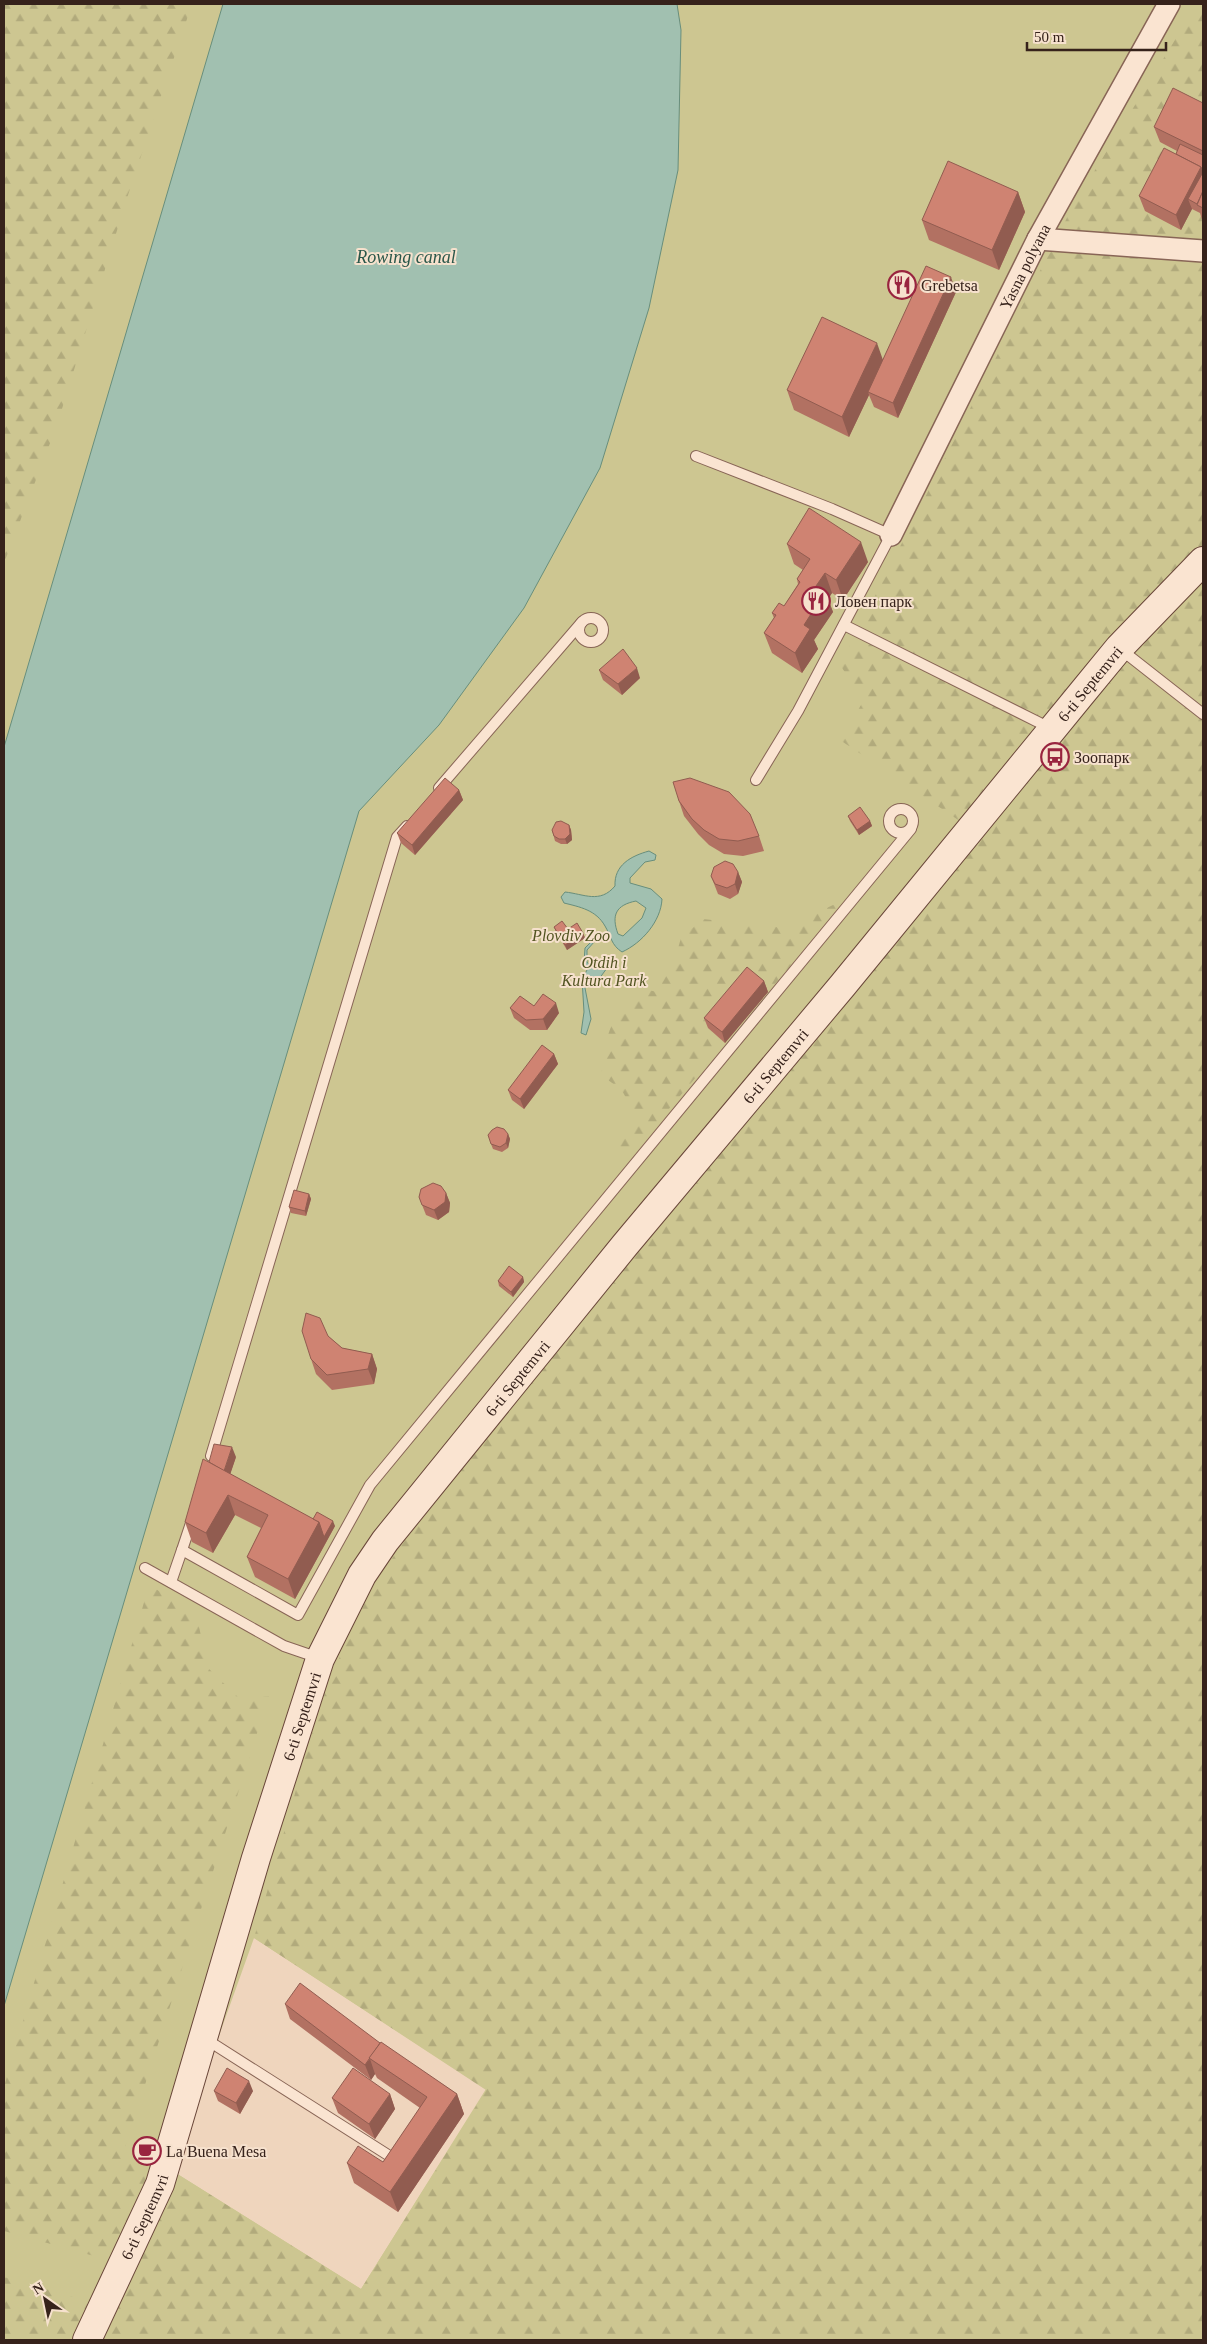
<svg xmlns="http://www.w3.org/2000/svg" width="1207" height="2344" font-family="Georgia,serif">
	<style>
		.green { fill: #cdc691; fill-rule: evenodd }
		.forest { fill: url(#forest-firs) }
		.water { fill: #a1c0b0; stroke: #688e7c; fill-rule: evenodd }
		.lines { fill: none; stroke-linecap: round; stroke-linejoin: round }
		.lane-casing { stroke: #886556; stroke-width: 12 }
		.street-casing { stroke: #886556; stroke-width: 24 }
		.secondary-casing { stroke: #694639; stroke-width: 30 }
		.lane { stroke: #fae4d1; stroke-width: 10 }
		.street { stroke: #fae4d1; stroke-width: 21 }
		.secondary { stroke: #fae4d1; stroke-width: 28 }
		.wall { fill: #b27162 }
		.shaded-wall { fill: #915c50 }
		.building { fill: #cf8372; stroke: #915c50 }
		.labels { text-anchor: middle; stroke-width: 4; stroke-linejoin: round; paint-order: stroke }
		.street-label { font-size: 16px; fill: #36221b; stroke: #f6e1cd }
		.poi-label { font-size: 16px; fill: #36221b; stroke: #f6e1cd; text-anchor: start }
		.park-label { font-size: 16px; font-style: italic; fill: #525421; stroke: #f6e1cd }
		.water-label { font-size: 18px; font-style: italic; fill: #2a574a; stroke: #f6e1cd }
	</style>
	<defs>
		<pattern id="forest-firs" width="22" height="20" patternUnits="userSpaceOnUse" patternTransform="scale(1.25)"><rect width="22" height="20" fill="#cdc691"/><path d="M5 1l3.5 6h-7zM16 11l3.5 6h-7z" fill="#b1aa7c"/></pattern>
	</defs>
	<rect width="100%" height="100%" fill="#efd5bd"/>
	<path class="green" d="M4,4H1203V2340H4ZM254,1938L486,2089L361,2289L171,2170Z"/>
	<g class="forest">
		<polygon points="4,4 192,4 127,198 57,425 4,563"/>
		<polygon points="1197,4 1203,4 1203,2340 4,2340 4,2277 77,2298 112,2320 132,2279 94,2256 4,2231 4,2087 149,1585 196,1613 208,1668 240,1699 269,1696 122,2157 171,2170 361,2289 486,2090 254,1938 324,1691 374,1583 454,1474 982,836 840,740 864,700 840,665 1073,206"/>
		<path d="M833,905L841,906L630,1155L619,1147C631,1131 635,1115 625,1096C622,1088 608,1081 602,1075C600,1048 619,980 656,992L674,962L681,938L703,919L785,928Z"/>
	</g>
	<g class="water">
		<polygon points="223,4 677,4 681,30 678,170 649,308 600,468 524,608 439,725 359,811 4,2006 4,747"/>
		<path d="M649,851L656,855L655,860L645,862L630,878V883L651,889L662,899C661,921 642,943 622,952C611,945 611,936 605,926C596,910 580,907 564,903L561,897L565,892C584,894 600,904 615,886C614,865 631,856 649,851ZM636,901L646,908L642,918L623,936L618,934C611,915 616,905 636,901Z"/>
		<polygon points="593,940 595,941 587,950 587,962 590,966 593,962 607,968 599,979 588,976 585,988 591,1019 586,1035 581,1033 584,1012 582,979 587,970 584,962 585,948"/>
	</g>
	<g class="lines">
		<defs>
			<g id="lane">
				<polyline points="696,456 832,509 891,535 798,711 756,780"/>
				<circle cx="591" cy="630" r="12"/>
				<polyline points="844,625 1052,729"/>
				<polyline points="1119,648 1203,714"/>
				<polyline points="439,788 582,622"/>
				<circle cx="901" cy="821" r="12"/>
				<polyline points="211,1456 397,837 407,826"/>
				<polyline points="192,1520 182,1550 298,1615 370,1485 911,829"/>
				<polyline points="145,1568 284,1646 319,1658"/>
				<polyline points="171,1582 182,1550"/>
				<polyline points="204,2038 388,2155"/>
			</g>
			<g id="street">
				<polyline points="1038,239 1203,251"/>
				<path id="s1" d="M891,535L1038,239L1169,4"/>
			</g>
			<g id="secondary">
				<path id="s2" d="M87,2340L160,2184L256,1858L320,1659L362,1575L385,1541L625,1245L843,985L1082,693L1119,648L1203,561"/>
			</g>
		</defs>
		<use href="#lane" class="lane-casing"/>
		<use href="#street" class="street-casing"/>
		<use href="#secondary" class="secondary-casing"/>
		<use href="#lane" class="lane"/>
		<use href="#street" class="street"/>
		<use href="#secondary" class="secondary"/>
	</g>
	<g class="wall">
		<polygon points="1203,103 1203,221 1202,220 1200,213 1192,209 1181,230 1145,211 1139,196 1176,154 1177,151 1160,142 1154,127"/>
		<polygon points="1018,192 1025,212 999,270 929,240 922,220"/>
		<polygon points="956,292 898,418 874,407 869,395 849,437 794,410 787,390 883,359"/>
		<polygon points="787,544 868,562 843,600 832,593 828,599 833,612 814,640 818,649 802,673 772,653 764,633 774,618 772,613 784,606 798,584 797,579 803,570 794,564"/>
		<polygon points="599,670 640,678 622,695 603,680"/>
		<polygon points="459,790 463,800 415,855 401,843 397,833"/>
		<polygon points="679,801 759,836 764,851 743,856 724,854 709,845 698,834 684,816"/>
		<polygon points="848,816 870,821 872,826 859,835 850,821"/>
		<polygon points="569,825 571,830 572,840 567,844 561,844 555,841 552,830"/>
		<polygon points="738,872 742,882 738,894 730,899 718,894 711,876"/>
		<polygon points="554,927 583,933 585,938 567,950 556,932"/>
		<polygon points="764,981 768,992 725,1043 708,1028 704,1018"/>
		<polygon points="534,1006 559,1013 547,1030 530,1030 514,1018 510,1008"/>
		<polygon points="554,1054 558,1064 524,1109 512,1100 508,1090"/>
		<polygon points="508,1134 510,1139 508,1148 502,1152 493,1149 491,1144"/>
		<polygon points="446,1193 450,1203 449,1212 438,1220 426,1215 419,1197"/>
		<polygon points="309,1194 311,1199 306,1216 291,1213 289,1207"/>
		<polygon points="523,1277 524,1282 513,1297 499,1286 498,1281"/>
		<polygon points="328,1336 342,1348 372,1354 377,1369 374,1384 332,1390 316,1374 311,1359"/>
		<polygon points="236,1457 230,1474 313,1519 335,1526 295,1599 255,1577 247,1557 261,1528 235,1515 213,1553 192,1542 185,1522"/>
		<polygon points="285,2004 380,2043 457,2094 464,2114 398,2212 354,2183 347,2163 383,2162 420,2108 377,2078 375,2074 371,2080 290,2019"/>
		<polygon points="214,2091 253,2091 240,2114 218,2101"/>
		<polygon points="390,2094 395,2109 375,2139 338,2113 332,2098"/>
	</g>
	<g class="shaded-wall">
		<polygon points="1201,167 1203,174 1188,199 1192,209 1181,230 1176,215"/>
		<polygon points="1018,192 1025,212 999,270 992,250"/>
		<polygon points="951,277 956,292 898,418 893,403"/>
		<polygon points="877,343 884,363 868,392 869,395 849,437 842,417"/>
		<polygon points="861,542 868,562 843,600 836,580"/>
		<polygon points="825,573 832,593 828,599 833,612 814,640 818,649 802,673 795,653 816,586"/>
		<polygon points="637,668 640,678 622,695 618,684"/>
		<polygon points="459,790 463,800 415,855 412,845"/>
		<polygon points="870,821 872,826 859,835 857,830"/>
		<polygon points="569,825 571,830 572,840 567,844 565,839"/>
		<polygon points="738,872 742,882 738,894 735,884"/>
		<polygon points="583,933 585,938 567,950 565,945"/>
		<polygon points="764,981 768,992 725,1043 722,1032"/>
		<polygon points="556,1003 559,1013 547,1030 543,1019"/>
		<polygon points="554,1054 558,1064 524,1109 520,1099"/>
		<polygon points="508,1134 510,1139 508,1148 506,1143"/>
		<polygon points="446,1193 450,1203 449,1212 438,1220 434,1210"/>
		<polygon points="309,1194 311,1199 306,1216 305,1211"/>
		<polygon points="523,1277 524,1282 513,1297 511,1292"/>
		<polygon points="372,1354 377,1369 374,1384 368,1369"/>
		<polygon points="232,1447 236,1457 226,1487 222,1477"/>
		<polygon points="228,1495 235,1515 213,1553 206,1533"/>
		<polygon points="333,1521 335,1526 295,1599 288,1579 319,1522"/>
		<polygon points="370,2059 375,2074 371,2080 365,2065"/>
		<polygon points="249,2081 253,2091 240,2114 236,2103"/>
		<polygon points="390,2094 395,2109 375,2139 369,2124"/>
		<polygon points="457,2094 464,2114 398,2212 390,2192"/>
	</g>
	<g class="building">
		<polygon points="1173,88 1203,103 1203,151 1154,127"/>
		<polygon points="1180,144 1203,155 1203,191 1197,204 1188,199 1203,172 1201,167 1176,154"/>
		<polygon points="1164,148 1201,167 1176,215 1139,196"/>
		<polygon points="948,161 1018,192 992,250 922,220"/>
		<polygon points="1203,191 1203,208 1197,205"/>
		<polygon points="926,266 951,277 893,403 868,392"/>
		<polygon points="822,317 877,343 842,417 787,390"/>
		<polygon points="809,508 861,542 836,580 825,573 816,586 825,592 804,625 810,629 795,653 764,633 776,615 772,613 779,603 784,606 800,582 797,579 810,559 787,544"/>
		<polygon points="623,649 637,668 618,684 599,670"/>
		<polygon points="445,778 459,790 412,845 397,833"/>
		<polygon points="690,778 729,792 750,814 759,836 738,841 719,839 704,830 692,819 679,801 673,782"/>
		<polygon points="860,807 870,821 857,830 848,816"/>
		<polygon points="561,821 569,825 570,834 565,839 559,839 554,836 552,830 556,822"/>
		<polygon points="725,861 733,864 738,872 735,884 727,888 715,884 711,876 714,867"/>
		<polygon points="562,921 568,929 577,923 583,933 565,945 554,927"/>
		<polygon points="747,967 764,981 722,1032 704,1018"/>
		<polygon points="543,994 556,1003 543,1019 526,1020 510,1008 520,996 534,1006"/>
		<polygon points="542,1045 554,1054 520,1099 508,1090"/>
		<polygon points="497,1127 504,1129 508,1134 506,1143 500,1147 491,1144 488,1135 492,1130"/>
		<polygon points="433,1183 441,1186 446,1193 445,1202 434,1210 422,1205 419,1197 421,1189"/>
		<polygon points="294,1190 309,1194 305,1211 289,1207"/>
		<polygon points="509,1266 523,1277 511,1292 498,1281"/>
		<polygon points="306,1313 320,1318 328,1336 342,1348 372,1354 368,1369 327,1375 311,1359 302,1331"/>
		<polygon points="214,1444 232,1447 224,1471 209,1462"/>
		<polygon points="203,1459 319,1522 288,1579 247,1557 268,1515 228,1495 206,1533 185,1522"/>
		<polygon points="317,1512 333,1521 324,1537 319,1522 313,1519"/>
		<polygon points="300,1983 380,2043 365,2065 285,2004"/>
		<polygon points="381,2042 457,2094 390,2192 347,2163 358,2146 383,2162 427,2097 369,2058"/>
		<polygon points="227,2068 249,2081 236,2103 214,2091"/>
		<polygon points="353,2068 390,2094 369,2124 332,2098"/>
	</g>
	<defs>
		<symbol id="restaurant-ring" viewBox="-11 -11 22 22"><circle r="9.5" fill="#f6e1cd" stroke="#99243f" stroke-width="1.5"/><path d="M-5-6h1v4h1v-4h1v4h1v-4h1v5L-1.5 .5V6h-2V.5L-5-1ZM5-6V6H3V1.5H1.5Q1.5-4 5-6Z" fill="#99243f"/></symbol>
		<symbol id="bus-ring" viewBox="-11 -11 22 22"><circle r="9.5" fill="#f6e1cd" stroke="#99243f" stroke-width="1.5"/><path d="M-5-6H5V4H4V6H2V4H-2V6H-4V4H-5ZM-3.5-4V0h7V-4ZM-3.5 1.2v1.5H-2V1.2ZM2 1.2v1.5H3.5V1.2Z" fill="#99243f"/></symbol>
		<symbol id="cafe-ring" viewBox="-11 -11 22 22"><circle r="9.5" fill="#f6e1cd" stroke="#99243f" stroke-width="1.5"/><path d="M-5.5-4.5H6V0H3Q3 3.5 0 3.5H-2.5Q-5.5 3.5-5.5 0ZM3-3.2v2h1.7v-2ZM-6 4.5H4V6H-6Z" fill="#99243f"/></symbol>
	</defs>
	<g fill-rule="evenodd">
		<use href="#restaurant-ring" x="886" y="269" width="32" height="32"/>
		<use href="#restaurant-ring" x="800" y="585" width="32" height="32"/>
		<use href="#bus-ring" x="1039" y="741" width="32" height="32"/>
		<use href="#cafe-ring" x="131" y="2135" width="32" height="32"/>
	</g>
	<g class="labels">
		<g class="street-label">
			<text dy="6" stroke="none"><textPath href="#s1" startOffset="300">Yasna polyana</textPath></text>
			<text dy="6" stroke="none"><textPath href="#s2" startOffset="1966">6-ti Septemvri</textPath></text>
			<text dy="6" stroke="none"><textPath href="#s2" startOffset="1471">6-ti Septemvri</textPath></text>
			<text dy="6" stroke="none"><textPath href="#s2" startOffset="1066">6-ti Septemvri</textPath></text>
			<text dy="6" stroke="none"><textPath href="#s2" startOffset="661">6-ti Septemvri</textPath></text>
			<text dy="6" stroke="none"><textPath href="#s2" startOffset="136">6-ti Septemvri</textPath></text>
		</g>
		<g class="poi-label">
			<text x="921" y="291">Grebetsa</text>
			<text x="835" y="607">Ловен парк</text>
			<text x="1074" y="763">Зоопарк</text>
			<text x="166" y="2157">La Buena Mesa</text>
		</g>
		<g class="park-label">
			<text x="571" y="941">Plovdiv Zoo</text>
			<text x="604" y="968">Otdih i<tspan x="604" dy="18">Kultura Park</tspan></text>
		</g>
		<g class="water-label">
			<text x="406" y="263">Rowing canal</text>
		</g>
	</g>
	<rect width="1207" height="2344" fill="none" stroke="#36221b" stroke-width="10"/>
	<g transform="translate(45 2299) rotate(327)" stroke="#f6e1cd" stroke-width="4" paint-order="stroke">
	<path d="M0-4L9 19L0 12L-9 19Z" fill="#36221b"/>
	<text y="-8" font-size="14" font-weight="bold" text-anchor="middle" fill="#36221b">N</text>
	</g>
	<path d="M1027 42v8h139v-8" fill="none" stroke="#36221b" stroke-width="2.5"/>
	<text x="1034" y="42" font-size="15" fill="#36221b" stroke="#f6e1cd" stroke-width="4" paint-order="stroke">50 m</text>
</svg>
